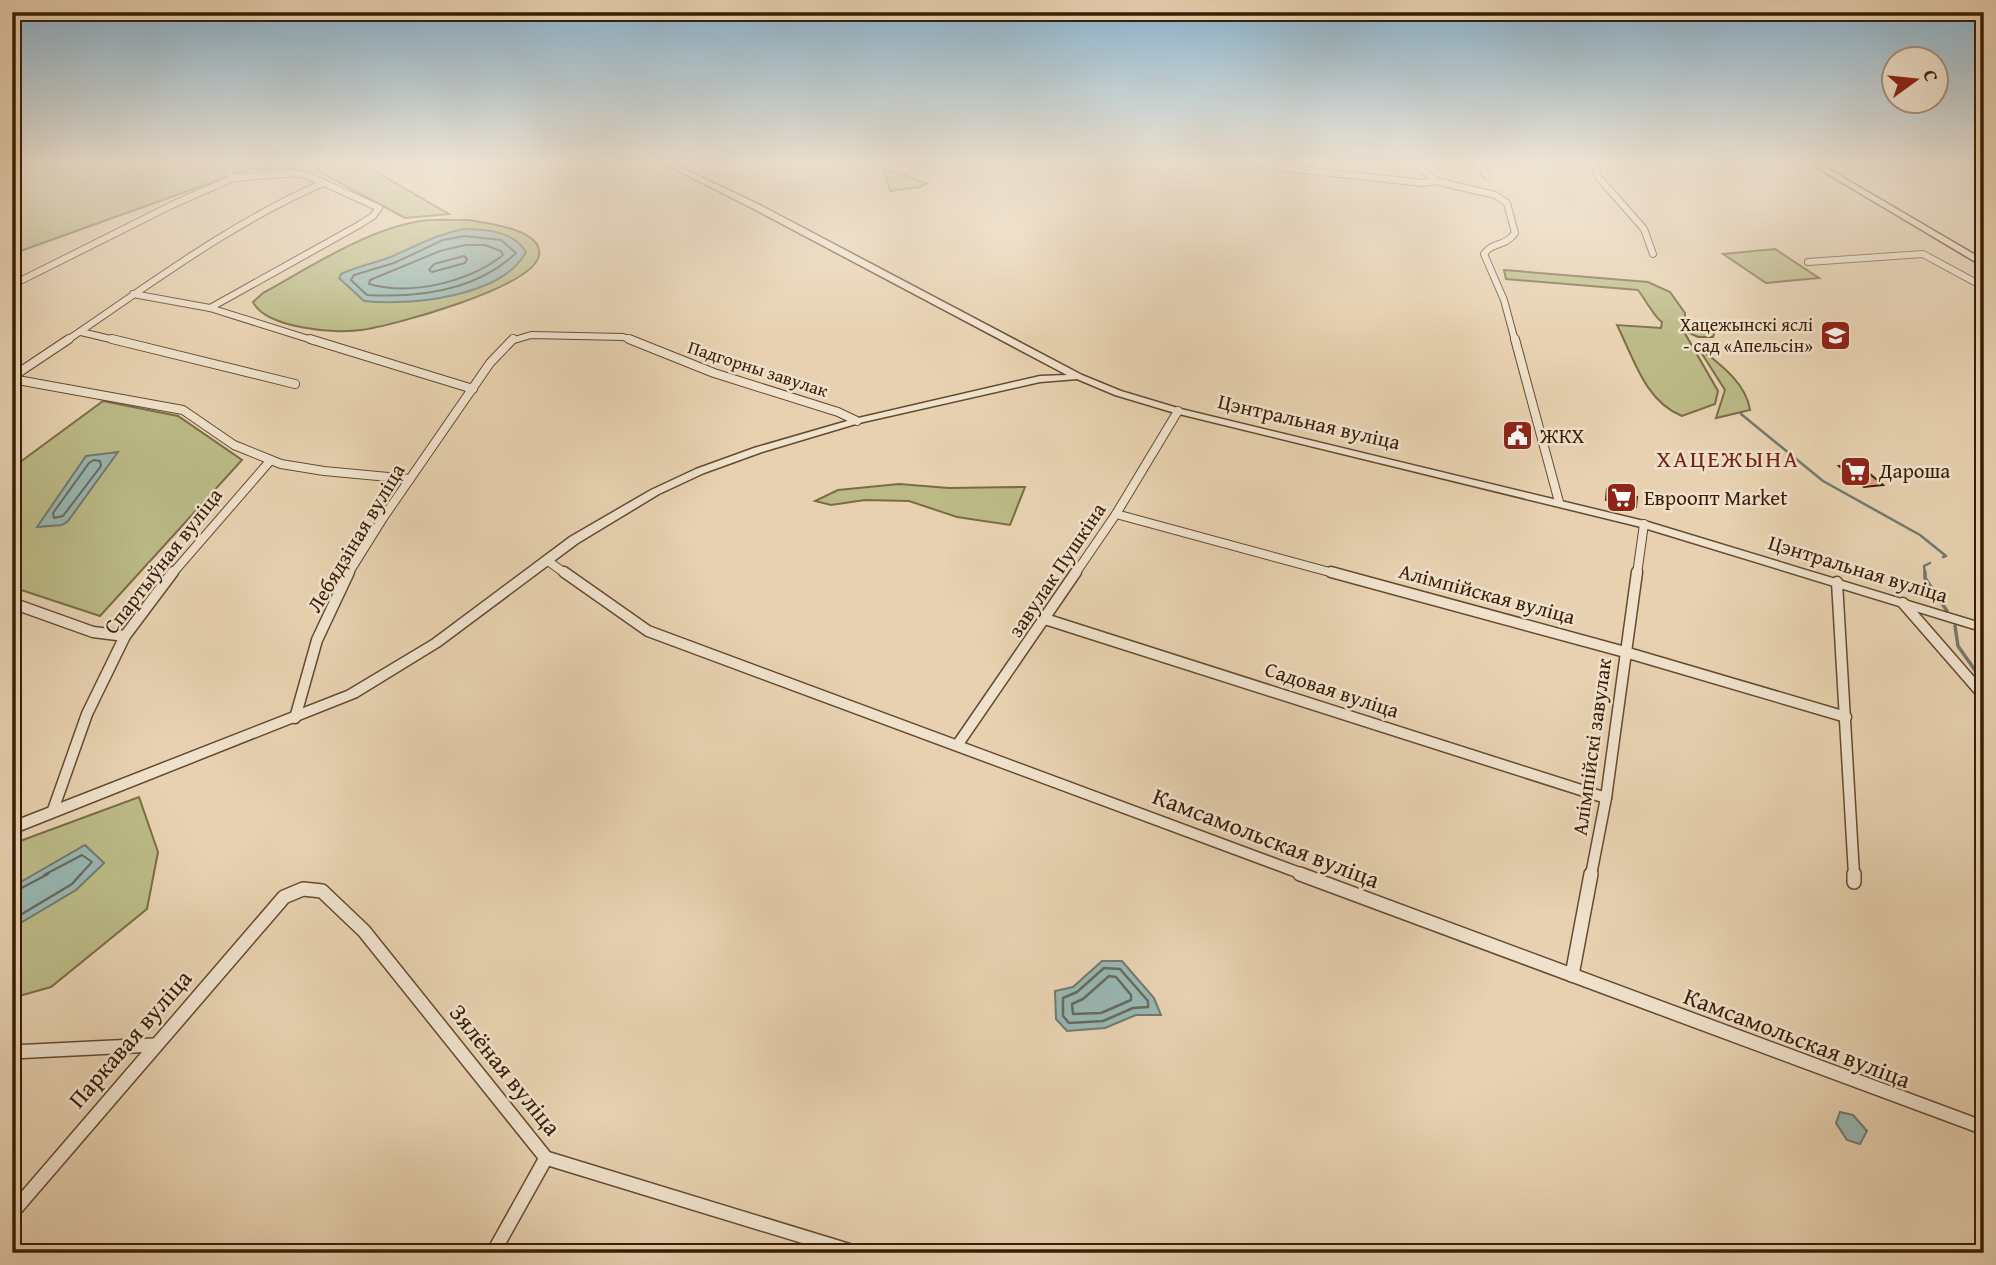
<svg xmlns="http://www.w3.org/2000/svg" width="1996" height="1265" font-family="'Gentium Book Plus',serif">
	<style>
		.green { fill: #bbba87; stroke: #7a6c46; stroke-width: 2 }
		.water { fill: #98b6b2; stroke: #72796d; stroke-width: 2 }
		.lines { fill: none; stroke-linecap: round; stroke-linejoin: round }
		.shore-far1 { stroke: #696a5c; stroke-width: 2 }
		.shore { stroke: #696a5c; stroke-width: 2.5 }
		.stream-far1 { stroke: #72796d; stroke-width: 2.5 }
		.stream { stroke: #72796d; stroke-width: 3.5 }
		.building { fill: #e0a181; stroke: #3a1d05; stroke-width: 2 }
		.minor-far3-casing { stroke: #654a30; stroke-width: 8 }
		.minor-far2-casing { stroke: #654a30; stroke-width: 10 }
		.minor-far1-casing { stroke: #654a30; stroke-width: 13 }
		.minor-casing { stroke: #654a30; stroke-width: 16 }
		.tertiary-casing { stroke: #654a30; stroke-width: 3 }
		.secondary-casing { stroke: #3a1d05; stroke-width: 3 }
		.minor-far3 { stroke: #efe1cc; stroke-width: 6 }
		.minor-far2 { stroke: #efe1cc; stroke-width: 8 }
		.minor-far1 { stroke: #efe1cc; stroke-width: 10 }
		.minor { stroke: #efe1cc; stroke-width: 13 }
		.tertiary { fill: #efe1cc; fill-rule: evenodd }
		.secondary { fill: #efe1cc; fill-rule: evenodd }
		.labels { text-anchor: middle; stroke-width: 5; stroke-linejoin: round; paint-order: stroke }
		.far-poi-label { font-size: 18px; fill: #3a1d05; stroke: #efe1cc; text-anchor: end }
		.far-street-label { font-size: 18px; fill: #3a1d05; stroke: #efe1cc }
		.street-label { font-size: 21px; fill: #3a1d05; stroke: #efe1cc }
		.poi-label { font-size: 21px; fill: #3a1d05; stroke: #efe1cc; text-anchor: start }
		.quarter-label { font-size: 24px; letter-spacing: 2px; fill: #7a1f14; stroke: #efe1cc }
		.near-street-label { font-size: 24px; fill: #3a1d05; stroke: #efe1cc }
	</style>
	<rect width="100%" height="100%" fill="#e7d1b0"/>
	<filter id="stains"><feTurbulence type="fractalNoise" baseFrequency=".00286" numOctaves="4"/><feColorMatrix values="0 0 0 0 .2 0 0 0 0 .09 0 0 0 0 .02 0 0 0 .5 -.17"/></filter>
	<radialGradient id="worn" r=".72"><stop offset=".6" stop-color="#630" stop-opacity="0"/><stop offset="1" stop-color="#630" stop-opacity=".3"/></radialGradient>
	<g class="green">
		<polygon points="12,161 312,161 293,168 249,169 12,254"/>
		<polygon points="331,161 357,161 449,214 405,218 316,170"/>
		<path d="M884,170C901,171 911,179 927,183L920,187L890,191Z"/>
		<path d="M468,220C486,223 543,229 539,255C535,287 392,326 361,330C334,334 266,328 253,302L263,293C310,267 366,230 420,221C436,219 452,220 468,220Z"/>
		<polygon points="1775,249 1819,278 1766,283 1723,254"/>
		<path d="M1504,270L1648,282L1670,292L1685,313V325L1700,324L1715,331L1713,337H1698L1683,330L1718,391L1715,404L1682,416C1645,401 1634,359 1617,325L1661,328L1662,322C1655,318 1645,299 1638,290L1506,279Z"/>
		<path d="M1697,346C1718,363 1746,382 1750,410L1716,418L1725,390Z"/>
		<polygon points="103,401 178,416 242,460 100,616 12,587 12,468"/>
		<polygon points="899,484 949,488 1025,487 1010,525 957,517 909,501 865,500 831,505 815,501 838,490"/>
		<polygon points="139,797 158,852 147,909 51,987 12,998 12,844"/>
	</g>
	<g class="water">
		<path d="M464,229C486,229 513,231 526,252C502,297 410,306 364,301L339,278L341,274C358,266 376,263 393,256C418,245 437,234 464,229Z"/>
		<polygon points="118,452 68,521 62,525 37,527 86,456"/>
		<polygon points="85,845 104,863 76,890 12,928 12,887"/>
		<polygon points="1102,961 1122,961 1154,998 1161,1015 1136,1015 1105,1028 1067,1031 1056,1019 1055,991 1073,987"/>
		<polygon points="1840,1112 1853,1115 1867,1131 1860,1144 1847,1140 1836,1123"/>
	</g>
	<g class="lines">
		<g class="shore-far1">
			<path d="M464,236L501,240L516,253C476,291 420,298 367,295L351,280L354,275L394,263L443,240Z"/>
			<path d="M465,245H485L501,251L503,255C469,282 411,296 369,284L370,280L440,251Z"/>
			<polygon points="464,256 467,259 465,263 432,272 429,270 434,264"/>
			<polygon points="94,460 100,461 101,466 63,516 54,518 53,513 89,463"/>
			<polyline points="44,875 82,855 92,862 80,875"/>
		</g>
		<g class="shore">
			<polyline points="12,893 48,874"/>
			<polyline points="12,920 72,884 81,874"/>
			<polygon points="1104,968 1120,969 1148,1001 1148,1007 1133,1008 1103,1021 1069,1023 1063,1016 1063,998 1077,992"/>
			<polygon points="1109,976 1116,977 1131,995 1131,1000 1101,1013 1073,1014 1072,1004 1083,999"/>
		</g>
		<g class="stream-far1">
			<polyline points="1741,414 1823,481 1920,535 1946,556 1943,557"/>
			<polyline points="1925,574 1924,566 1930,563"/>
		</g>
		<g class="stream">
			<polyline points="1925,572 1925,578 1947,611"/>
			<polyline points="1955,626 1958,646 1984,683"/>
		</g>
	</g>
	<g class="building">
		<polygon points="1858,464 1883,485 1864,487 1839,466"/>
		<polygon points="1607,489 1637,497 1636,507 1606,500"/>
	</g>
	<g class="lines">
		<defs>
			<g id="minor-far3">
				<polyline points="1252,161 1275,167 1422,183 1435,181"/>
				<path d="M1412,161L1435,181L1495,195L1507,203L1515,233C1504,248 1493,241 1484,254L1504,300L1515,341"/>
				<polyline points="1475,161 1487,176"/>
				<polyline points="1594,161 1599,178 1644,229 1653,254"/>
				<polyline points="233,178 229,174 230,169 243,161"/>
				<polyline points="1808,262 1923,254 1984,287"/>
				<polyline points="12,285 174,204 233,178 295,173 309,176 379,208 373,216 359,225 210,308"/>
				<polyline points="133,294 210,308 315,341"/>
				<polyline points="81,332 119,341"/>
				<path d="M66,341C149,285 231,223 323,183"/>
				<polyline points="511,341 531,335 623,337 634,341"/>
			</g>
			<g id="minor-far2">
				<polyline points="112,339 295,384"/>
				<polyline points="310,339 473,389"/>
				<polyline points="629,339 714,373 838,412 857,421"/>
				<polyline points="1515,339 1559,502"/>
				<polyline points="12,377 69,339"/>
				<polyline points="12,379 183,410 234,445 281,464 324,471 410,479"/>
				<polyline points="1116,514 1337,574"/>
				<polyline points="548,561 566,574"/>
				<polyline points="172,574 270,461"/>
				<polyline points="348,574 383,518 490,363 513,339"/>
				<polyline points="1075,574 1116,514 1178,411"/>
				<polyline points="1637,574 1644,524"/>
			</g>
			<g id="minor-far1">
				<polyline points="564,572 648,631 1305,875"/>
				<polyline points="1331,572 1625,652 1846,717"/>
				<polyline points="1837,582 1854,875"/>
				<polyline points="12,603 93,632 125,636"/>
				<polyline points="1903,603 1984,696"/>
				<polyline points="1045,619 1606,798"/>
				<polyline points="295,718 317,640 349,572"/>
				<polyline points="958,744 1076,572"/>
				<polyline points="53,810 87,714 125,636 173,572"/>
				<polyline points="1591,875 1606,798 1637,572"/>
			</g>
			<g id="minor">
				<polyline points="1300,874 1984,1128"/>
				<polyline points="1854,874 1854,882"/>
				<polyline points="1572,975 1591,874"/>
				<polyline points="12,1052 154,1045"/>
				<polyline points="12,1213 284,897 303,889 322,891 364,931 546,1158 857,1253"/>
				<polyline points="493,1253 546,1158"/>
			</g>
			<polygon id="tertiary" points="659,161 667,161 758,204 1082,375 1121,391 1181,409 1648,522 1984,624 1984,632 1641,527 1175,413 1115,395 1077,379 1040,382 859,423 762,452 704,473 659,494 578,543 440,646 357,697 12,834 12,822 347,691 432,640 570,537 651,490 696,469 754,448 854,419 1040,376 1067,375 752,208"/>
			<polygon id="secondary" points="1806,161 1815,161 1984,260 1984,267"/>
		</defs>
		<use href="#minor-far3" class="minor-far3-casing"/>
		<use href="#minor-far2" class="minor-far2-casing"/>
		<use href="#minor-far1" class="minor-far1-casing"/>
		<use href="#minor" class="minor-casing"/>
		<use href="#tertiary" class="tertiary-casing"/>
		<use href="#secondary" class="secondary-casing"/>
		<use href="#minor-far3" class="minor-far3"/>
		<use href="#minor-far2" class="minor-far2"/>
		<use href="#minor-far1" class="minor-far1"/>
		<use href="#minor" class="minor"/>
		<use href="#tertiary" class="tertiary"/>
		<use href="#secondary" class="secondary"/>
	</g>
	<linearGradient id="sky" x2="0" y2="1"><stop stop-color="#88b5d2"/><stop offset="0.48" stop-color="#f4eadb"/><stop offset="1" stop-color="#f4eadb" stop-opacity="0"/></linearGradient>
	<rect width="1996" height="338" fill="url(#sky)"/>
	<defs>
		<symbol id="school-square" viewBox="-11 -11 22 22"><rect x="-9" y="-9" width="18" height="18" rx="4" fill="#8f2418" stroke="#efe1cc"/><path d="M0-5L7-2L0 1L-7-2ZM-4 1L0 2.5L4 1V4Q0 6-4 4Z" fill="#fff"/></symbol>
		<symbol id="civic-square" viewBox="-11 -11 22 22"><rect x="-9" y="-9" width="18" height="18" rx="4" fill="#8f2418" stroke="#efe1cc"/><path d="M-.6-6.5H3V-4.5H.6V-3L4-1V1h2V6H-6V1h2V-1L-.6-3ZM-1.2 2.5V6h2.4V2.5Z" fill="#fff"/></symbol>
		<symbol id="supermarket-square" viewBox="-11 -11 22 22"><rect x="-9" y="-9" width="18" height="18" rx="4" fill="#8f2418" stroke="#efe1cc"/><path d="M-6-5.5h2.5l.6 2H6L4.5 2H-2.5L-4.4-4H-6ZM-1.5 3.2a1.3 1.3 0 1 0 .1 0ZM3 3.2a1.3 1.3 0 1 0 .1 0Z" fill="#fff"/></symbol>
	</defs>
	<g fill-rule="evenodd">
		<use href="#school-square" x="1818" y="318" width="35" height="35"/>
		<use href="#civic-square" x="1500" y="418" width="35" height="35"/>
		<use href="#supermarket-square" x="1838" y="454" width="35" height="35"/>
		<use href="#supermarket-square" x="1604" y="480" width="35" height="35"/>
	</g>
	<g class="labels">
		<g class="far-poi-label">
			<text x="1813" y="331">Хацежынскі яслі<tspan x="1813" dy="21">- сад «Апельсін»</tspan></text>
		</g>
		<g class="far-street-label">
			<text transform="translate(758 369) rotate(18)" y="6">Падгорны завулак</text>
		</g>
		<g class="street-label">
			<text transform="translate(1309 422) rotate(13)" y="7">Цэнтральная вуліца</text>
			<text transform="translate(356 538) rotate(-59)" y="7">Лебядзіная вуліца</text>
			<text transform="translate(163 561) rotate(-52)" y="7">Спартыўная вуліца</text>
			<text transform="translate(1858 569) rotate(17)" y="7">Цэнтральная вуліца</text>
			<text transform="translate(1057 570) rotate(-56)" y="7">завулак Пушкіна</text>
			<text transform="translate(1487 594) rotate(15)" y="7">Алімпійская вуліца</text>
			<text transform="translate(1332 690) rotate(18)" y="7">Садовая вуліца</text>
			<text transform="translate(1592 747) rotate(-82)" y="7">Алімпійскі завулак</text>
		</g>
		<g class="poi-label">
			<text x="1540" y="443">ЖКХ</text>
			<text x="1879" y="478">Дароша</text>
			<text x="1644" y="505">Евроопт Market</text>
		</g>
		<g class="quarter-label">
			<text x="1728" y="467">ХАЦЕЖЫНА</text>
		</g>
		<g class="near-street-label">
			<text transform="translate(1266 838) rotate(21)" y="8">Камсамольская вуліца</text>
			<text transform="translate(1797 1038) rotate(21)" y="8">Камсамольская вуліца</text>
			<text transform="translate(130 1039) rotate(-49)" y="8">Паркавая вуліца</text>
			<text transform="translate(505 1070) rotate(51)" y="8">Зялёная вуліца</text>
		</g>
	</g>
	<rect width="1996" height="1265" fill="none" stroke="#e7d1b0" stroke-width="42"/>
	<rect x="14" y="14" width="1968" height="1237" fill="none" stroke="#3a1d05" stroke-width="3.5"/>
	<rect x="21" y="21" width="1954" height="1223" fill="none" stroke="#3a1d05" stroke-width="2"/>
	<g transform="translate(1915 80) rotate(75)"><circle r="33" fill="#efe1cc" stroke="#a7937c" stroke-width="2"/>
	<path d="M0-5L12 26L0 18L-12 26Z" fill="#8f2418"/>
	<text y="-10" font-size="19" font-weight="bold" text-anchor="middle" fill="#3a1d05">С</text>
	</g>
	<rect width="100%" height="100%" filter="url(#stains)"/>
	<rect width="100%" height="100%" fill="url(#worn)"/>
</svg>
